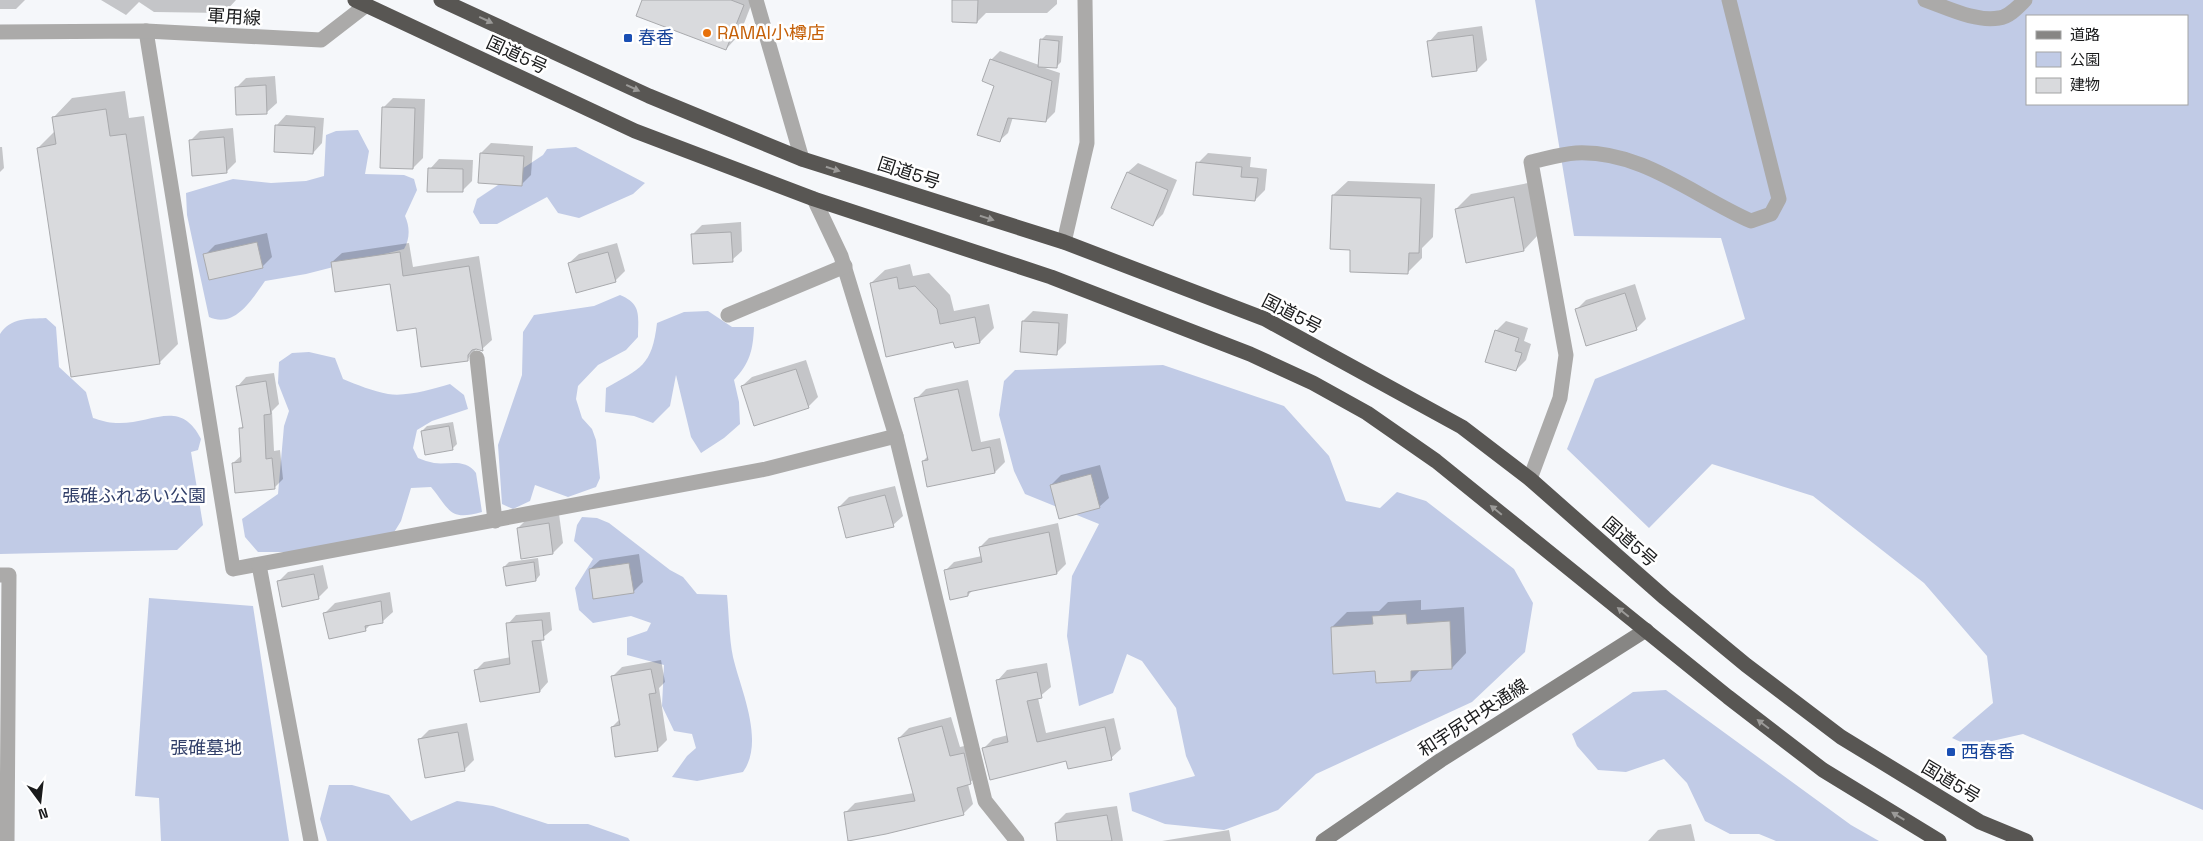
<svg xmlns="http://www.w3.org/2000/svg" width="2203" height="841" font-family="'Space Grotesk','Noto Sans JP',sans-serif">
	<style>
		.green { fill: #c1cbe6; fill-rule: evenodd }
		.shadow { fill: #0003 }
		.building { fill: #d9dadd; stroke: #a9aaad }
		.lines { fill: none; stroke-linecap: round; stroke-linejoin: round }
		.street { stroke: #abaaa9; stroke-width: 15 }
		.secondary { stroke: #878684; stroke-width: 15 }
		.highway { stroke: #585653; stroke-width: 15 }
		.oneway { fill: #9b9a98 }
		.food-dot { fill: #e8710a; stroke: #fff; stroke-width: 2 }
		.transit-dot { fill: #1a4fb4; stroke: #fff; stroke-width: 2 }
		.labels { text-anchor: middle; stroke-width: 5; stroke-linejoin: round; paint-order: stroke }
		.street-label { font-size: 18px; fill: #1a1b1c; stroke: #fff }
		.food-label { font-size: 18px; fill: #c56008; stroke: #fff; text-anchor: start }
		.transit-label { font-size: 18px; fill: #164399; stroke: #fff; text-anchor: start }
		.park-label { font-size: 18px; fill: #313f69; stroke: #fff }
	</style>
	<rect width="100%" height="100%" fill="#f5f7fa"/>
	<g class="green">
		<path d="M1535,0H2203V810L2023,734L1970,746L1952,738L1993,703L1987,656L1924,583L1813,496L1712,464L1649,528L1567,449L1595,379L1745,319L1721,238L1574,236ZM2027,16H2187V104H2027Z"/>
		<path d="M358,130L369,151L365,174L404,175L414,179L417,190L405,216C410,227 410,239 404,249L306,274L265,281C252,299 235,329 209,317L187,215L186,193L233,179L271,183L306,181L324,176L326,135L336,131Z"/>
		<polygon points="576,147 645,183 633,194 579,218 558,213 547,197 497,224 480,224 473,212 477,199 543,155 547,149"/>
		<path d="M620,295C642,304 638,316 638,337L626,350L598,365L578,386L576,399L582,418L592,429L596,440L600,478L596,487L568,497L535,485L530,501L513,509L502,504L498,445L522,375L523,332L534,315L594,306Z"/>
		<path d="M708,311L732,327H754C753,350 750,363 734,380L739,402L740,424L724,438L701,453L691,437L676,375L670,406L653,423L634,416L605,412L606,388C641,368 652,366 657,323L684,312Z"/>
		<path d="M46,318L56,327L59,367L86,392L93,418C100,420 108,423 116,423C151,425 180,397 201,439L198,450L191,452L203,525L177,550L0,554V334C11,317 29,319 46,318Z"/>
		<path d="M309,352L335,358L343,379C357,385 373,391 388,394C407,397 432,389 450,384L464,395L468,409L432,421L417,430L413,448L418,458C423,460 429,462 434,463C449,465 465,458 476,473L482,512C449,521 451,511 431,487L411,488L401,521L393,534L290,552H258L245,537L242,519L278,494L284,426L289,411L278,383L279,362L292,353Z"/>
		<polygon points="1163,365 1284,406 1329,456 1346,501 1380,508 1397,492 1426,501 1514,569 1533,603 1525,652 1472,702 1316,774 1278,810 1224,830 1165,824 1132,811 1129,793 1195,776 1186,756 1176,708 1142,661 1127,654 1113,693 1079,706 1067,636 1072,576 1099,524 1025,494 1014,471 999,415 1004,381 1015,370"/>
		<path d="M582,517L597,518L609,523L670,570L683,577L697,594L727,595C729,615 729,637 733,657C741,691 765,741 743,772L697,781L672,777L687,756L696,748L692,734L674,731L662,706L664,665L627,655V638L647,631L651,623L631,616L593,623L579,610L575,588L593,559L574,541L577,525Z"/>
		<polygon points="149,598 253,606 289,841 161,841 159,798 135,796"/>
		<polygon points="1666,690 1851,825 1879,841 1776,841 1759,834 1730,834 1705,821 1687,783 1664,759 1626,772 1598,770 1577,746 1572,734 1633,692"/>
		<polygon points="329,785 352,785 389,795 411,821 457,801 493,806 548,824 588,824 628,838 630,841 327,841 320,819"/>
	</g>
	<g class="shadow">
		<polygon points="0,0 25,0 16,9 0,9"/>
		<polygon points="101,0 236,0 224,13 154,12 139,2 126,15"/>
		<polygon points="643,0 753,0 740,34 726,49"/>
		<polygon points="954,0 1057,0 1057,4 1047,13 986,13 977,22"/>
		<polygon points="1482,26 1487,60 1477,70 1429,42 1438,32"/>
		<polygon points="1046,35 1063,36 1061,62 1056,67 1042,67 1060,73 1055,112 1046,121 1013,117 1008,133 999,141 996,85 984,81 992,59 1000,51 1039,65 1041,40"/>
		<polygon points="275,76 277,103 267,112 236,88 246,78"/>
		<polygon points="125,91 129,118 144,116 178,344 159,363 38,148 56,130 54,117 72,98"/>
		<polygon points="393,98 425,99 423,158 413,168 383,108"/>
		<polygon points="286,115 324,118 322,143 313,153 277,125"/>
		<polygon points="233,128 236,162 226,172 190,141 200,131"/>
		<polygon points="491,143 533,146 531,175 521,185 481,153"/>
		<polygon points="0,147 2,147 4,168 0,172"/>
		<polygon points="1208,153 1251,157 1250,167 1267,169 1265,190 1255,200 1198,163"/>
		<polygon points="439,159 473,160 472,181 462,191 430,169"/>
		<polygon points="1138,163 1177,180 1163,214 1153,224 1128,172"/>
		<polygon points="1348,181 1435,184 1433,237 1422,248 1422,258 1407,273 1352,249 1333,195"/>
		<polygon points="1528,183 1538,235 1524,250 1456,209 1471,194"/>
		<polygon points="741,222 742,251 732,260 692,235 702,225"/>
		<polygon points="267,233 272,257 262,267 205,255 215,245"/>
		<polygon points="409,243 413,267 479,256 492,340 482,349 477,348 467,360 417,327 391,283 332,262 342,253"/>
		<polygon points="617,243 625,271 615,281 569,263 579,254"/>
		<polygon points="910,264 913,276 929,273 950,295 954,311 989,304 994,328 980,342 954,340 871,283 885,270"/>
		<polygon points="1635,284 1646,319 1636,329 1576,310 1586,300"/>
		<polygon points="1033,311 1068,314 1066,343 1056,353 1023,321"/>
		<polygon points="1506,321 1528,328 1524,341 1531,344 1526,360 1516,370 1496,331"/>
		<polygon points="806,360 818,397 808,407 742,386 752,377"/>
		<polygon points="274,373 279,404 272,411 274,451 280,450 283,479 274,488 233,463 242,455 240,429 244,425 238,386 246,377"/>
		<polygon points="968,380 981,442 1000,438 1005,462 995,472 928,485 923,461 928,456 916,399 926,389"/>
		<polygon points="453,422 457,444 452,449 422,431 427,426"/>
		<polygon points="1100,465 1109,498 1099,507 1051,485 1061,475"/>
		<polygon points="895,486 903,516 893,525 839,507 849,497"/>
		<polygon points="559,514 563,543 553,553 518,528 528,518"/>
		<polygon points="1058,523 1066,564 1057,573 974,589 968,595 945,571 954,562 982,556 980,547 989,538"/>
		<polygon points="639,554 643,582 633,592 590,569 600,560"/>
		<polygon points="538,558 540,575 536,580 504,567 509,562"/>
		<polygon points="323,565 328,588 318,598 278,582 288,572"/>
		<polygon points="390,592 393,612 383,621 372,623 365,630 325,613 335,603"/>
		<polygon points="1421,600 1421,610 1464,607 1466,653 1452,668 1421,669 1411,680 1376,670 1332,627 1347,612 1379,611 1388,602"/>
		<polygon points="550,612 552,630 541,639 548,682 540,691 481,701 476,670 484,662 511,657 508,624 516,615"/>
		<polygon points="661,660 665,682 659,688 667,740 657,750 612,727 620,719 612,677 622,667"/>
		<polygon points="1047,663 1051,687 1038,698 1046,733 1114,718 1121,749 1111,758 1067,760 983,749 993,739 1008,735 998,680 1007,670"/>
		<polygon points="951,717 960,747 973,744 981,773 968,784 973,804 963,814 845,813 855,803 914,793 899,738 909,728"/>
		<polygon points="467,723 474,760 464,770 419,740 429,730"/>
		<polygon points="1117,806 1123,841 1059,841 1056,823 1066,813"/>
		<polygon points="1691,824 1695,841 1648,841 1658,830"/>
		<polygon points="1229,830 1231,841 1162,841"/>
	</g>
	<g class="building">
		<polygon points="642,0 731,0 744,5 726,50 636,16"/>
		<polygon points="952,0 978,0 977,23 952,22"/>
		<polygon points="1473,35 1477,71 1432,77 1427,41"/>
		<polygon points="1040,39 1059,41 1057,68 1038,67"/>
		<polygon points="990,59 1052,81 1046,122 1008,118 1000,142 977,135 994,86 982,81"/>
		<polygon points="266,85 267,114 236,115 235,87"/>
		<polygon points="382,107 415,108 413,169 380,168"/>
		<polygon points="106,109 110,136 126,134 160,364 71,377 37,148 56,144 52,117"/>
		<polygon points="275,125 315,127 313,154 274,152"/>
		<polygon points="224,137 227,173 192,176 189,140"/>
		<polygon points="480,153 524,156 522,186 478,183"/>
		<polygon points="1196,162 1242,167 1241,177 1258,178 1255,201 1193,195"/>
		<polygon points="428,168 463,169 463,192 427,192"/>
		<polygon points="1127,172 1168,190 1153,226 1111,208"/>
		<polygon points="1332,195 1421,198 1419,253 1409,253 1408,274 1350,272 1350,250 1330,249"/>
		<polygon points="1514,197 1524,251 1466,263 1455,209"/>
		<polygon points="731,232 733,262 693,264 691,234"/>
		<polygon points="257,242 263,268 209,280 203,254"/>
		<polygon points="400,252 403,276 469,266 483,351 476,349 472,350 468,355 468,361 421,367 416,328 397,331 390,284 335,292 331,262"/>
		<polygon points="608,252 616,282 576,293 568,263"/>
		<polygon points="897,277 899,289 915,286 937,309 940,324 975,317 980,343 955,348 953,342 886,357 870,283"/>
		<polygon points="1625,293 1637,330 1586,346 1575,309"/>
		<polygon points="1022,321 1059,323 1057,355 1020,352"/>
		<polygon points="1495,330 1519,338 1515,351 1522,353 1516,371 1485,362"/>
		<polygon points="796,369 809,408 754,426 741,386"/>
		<polygon points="266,381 271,414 264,415 266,459 272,458 275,489 235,493 232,463 241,462 239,428 243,428 236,386"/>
		<polygon points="958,389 972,451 990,447 995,473 927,487 922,461 928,460 914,398"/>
		<polygon points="449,426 453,450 425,455 421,431"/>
		<polygon points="1091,474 1100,508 1059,519 1050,485"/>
		<polygon points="885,495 894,527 846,538 838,507"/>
		<polygon points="549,523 553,554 521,559 517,528"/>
		<polygon points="1049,532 1057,574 968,592 968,596 950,600 944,570 982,562 979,547"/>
		<polygon points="534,562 536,581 506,586 503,567"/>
		<polygon points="629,563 634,593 593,599 589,569"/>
		<polygon points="314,574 319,599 282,607 277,581"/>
		<polygon points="381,601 383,623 365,626 366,631 329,639 323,613"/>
		<polygon points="1406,614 1407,624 1450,621 1452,669 1411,671 1411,681 1376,683 1375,671 1333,674 1331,627 1373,624 1372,616"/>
		<polygon points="542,620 544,640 532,641 540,692 480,702 474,670 510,664 506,623"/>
		<polygon points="651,669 656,693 649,694 658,751 615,757 611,727 620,725 611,676"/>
		<polygon points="1037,672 1042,698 1027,701 1037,742 1105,727 1112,760 1068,769 1066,761 990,780 982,748 1008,742 996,680"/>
		<polygon points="942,726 950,756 964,753 971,784 957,788 964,815 886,834 848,841 844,812 915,801 898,738"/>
		<polygon points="458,732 465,771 425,778 418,739"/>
		<polygon points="1107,815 1112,841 1057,841 1055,823"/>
	</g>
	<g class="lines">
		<g class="street">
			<polyline points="756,0 802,159"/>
			<path d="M1925,0C1948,8 1975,22 1999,18C2009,17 2018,7 2025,0"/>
			<polyline points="146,31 233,569 766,469 896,436"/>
			<polyline points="0,32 146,31 321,40 365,6"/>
			<polyline points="814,199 841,256 896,436 985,801 1017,841"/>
			<polyline points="1064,242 1087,143 1085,0"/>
			<polyline points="728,315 845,266"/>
			<polyline points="477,358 495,521"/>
			<path d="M1530,479L1560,398L1566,355L1531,162C1545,159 1561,154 1576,153C1642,150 1694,196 1751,221L1771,214L1779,199L1729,0"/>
			<polyline points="259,565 311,841"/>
			<polyline points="0,575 9,575 7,841"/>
		</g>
		<polyline class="secondary" points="1323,841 1441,760 1646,630"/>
		<g class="highway">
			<polyline points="355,0 635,131 814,199 1051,277 1250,354 1313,383 1367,413 1436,461 1728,697 1823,770 1939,841"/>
			<polyline points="441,0 649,96 802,159 1064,242 1265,319 1462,427 1530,479 1665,598 1746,665 1841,737 1980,822 2026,841"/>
		</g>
	</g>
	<defs><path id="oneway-solid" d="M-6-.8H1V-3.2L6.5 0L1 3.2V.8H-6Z" transform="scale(1.25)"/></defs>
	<g class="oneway">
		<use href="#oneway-solid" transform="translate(486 20) rotate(25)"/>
		<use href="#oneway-solid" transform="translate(633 88) rotate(25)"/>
		<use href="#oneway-solid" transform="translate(833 169) rotate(18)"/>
		<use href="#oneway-solid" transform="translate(987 218) rotate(18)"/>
		<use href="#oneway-solid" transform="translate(1496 510) rotate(-141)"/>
		<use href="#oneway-solid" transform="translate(1623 612) rotate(-141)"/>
		<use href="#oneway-solid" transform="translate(1763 724) rotate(-143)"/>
		<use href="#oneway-solid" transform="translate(1898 816) rotate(-149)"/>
	</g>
	<circle class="food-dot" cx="707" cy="33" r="5"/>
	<g class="transit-dot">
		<rect x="623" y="33" width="10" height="10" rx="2.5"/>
		<rect x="1946" y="747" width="10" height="10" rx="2.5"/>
	</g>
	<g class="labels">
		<g class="street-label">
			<text transform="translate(234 17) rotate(3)" y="6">軍用線</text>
			<text transform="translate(517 55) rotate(25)" y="6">国道5号</text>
			<text transform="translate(909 173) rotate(18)" y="6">国道5号</text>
			<text transform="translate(1292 314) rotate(27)" y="6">国道5号</text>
			<text transform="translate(1630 542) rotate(41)" y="6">国道5号</text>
			<text transform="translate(1473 718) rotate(-33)" y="6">和宇尻中央通線</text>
			<text transform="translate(1951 782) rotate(31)" y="6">国道5号</text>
		</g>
		<g class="food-label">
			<text x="717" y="39">RAMAI小樽店</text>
		</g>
		<g class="transit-label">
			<text x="638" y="44">春香</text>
			<text x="1961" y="758">西春香</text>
		</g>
		<g class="park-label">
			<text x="134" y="502">張碓ふれあい公園</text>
			<text x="206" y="754">張碓墓地</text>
		</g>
	</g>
	<rect x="2026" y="15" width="162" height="90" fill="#ffffff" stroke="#a3a4a4"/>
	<rect x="2036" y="31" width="25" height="8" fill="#878684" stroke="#a3a4a4"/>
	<text x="2070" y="40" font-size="15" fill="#1a1b1c">道路</text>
	<rect x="2036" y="52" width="25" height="15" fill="#c1cbe6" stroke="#a3a4a4"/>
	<text x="2070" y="65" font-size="15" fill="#1a1b1c">公園</text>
	<rect x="2036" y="78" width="25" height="15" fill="#d9dadd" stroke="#a3a4a4"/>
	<text x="2070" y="90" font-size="15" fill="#1a1b1c">建物</text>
	<g transform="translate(40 801) rotate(165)" stroke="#ffffff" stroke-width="4" paint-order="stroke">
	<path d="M0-4L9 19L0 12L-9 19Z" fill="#1a1b1c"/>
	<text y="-8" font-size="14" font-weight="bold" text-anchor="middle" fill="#1a1b1c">N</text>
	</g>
</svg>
